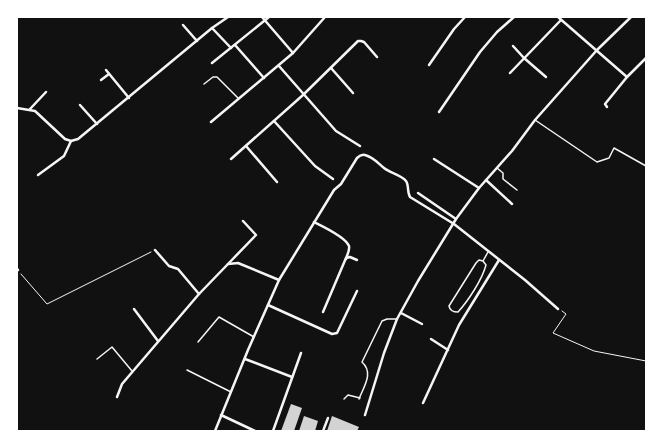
<svg xmlns="http://www.w3.org/2000/svg" width="663" height="448" font-family="'Golos Text',sans-serif">
	<style>
		.building { fill: #d3d3d3 }
		.lines { fill: none; stroke-linecap: round; stroke-linejoin: round }
		.path { stroke: #f5f5f5; stroke-width: 1 }
		.service { stroke: #f5f5f5; stroke-width: 1.5 }
		.minor { stroke: #f5f5f5; stroke-width: 2.5 }
	</style>
	<rect width="100%" height="100%" fill="#111"/>
	<g class="building">
		<polygon points="291,404 302,408 294,431 281,431"/>
		<polygon points="304,416 318,421 315,431 299,431"/>
		<polygon points="332,416 359,427 357,431 327,431"/>
	</g>
	<g class="lines">
		<g class="path">
			<polyline points="21,274 47,304 151,252"/>
			<polyline points="562,311 566,314 553,333 594,351 646,361"/>
		</g>
		<g class="service">
			<polyline points="204,84 213,77 217,77 238,98"/>
			<polyline points="535,120 597,162 609,158 614,148 646,166"/>
			<polyline points="497,168 503,173 503,179 517,190"/>
			<path d="M483,261L486,265C482,280 468,301 458,312C453,312 450,311 449,306L476,263L479,260L483,261L488,252"/>
			<polyline points="198,342 219,317 254,337"/>
			<polyline points="97,359 112,347 132,371"/>
			<polyline points="187,370 231,392"/>
			<polyline points="344,399 348,395 360,398"/>
			<path d="M359,399C364,386 374,373 362,362L382,321L387,319H397"/>
		</g>
		<g class="minor">
			<polyline points="262,17 293,53"/>
			<polyline points="558,17 627,77 646,58"/>
			<polyline points="183,25 197,41"/>
			<polyline points="212,28 231,48"/>
			<polyline points="235,45 264,78"/>
			<polyline points="513,46 524,58 546,77"/>
			<polyline points="212,63 269,17"/>
			<polyline points="429,65 454,29 465,17"/>
			<polyline points="279,66 336,131 360,146"/>
			<polyline points="331,68 353,93"/>
			<polyline points="106,70 129,98"/>
			<polyline points="510,73 561,20"/>
			<polyline points="101,80 109,74"/>
			<polyline points="80,105 97,124"/>
			<polyline points="607,107 605,104 627,77"/>
			<polyline points="17,108 35,111 65,139 71,141 78,139 212,28 228,17"/>
			<polyline points="30,109 46,92"/>
			<polyline points="439,112 480,52 497,32 514,17"/>
			<polyline points="274,121 315,166 333,179"/>
			<polyline points="211,122 293,53 325,17"/>
			<polyline points="246,146 277,182"/>
			<polyline points="231,159 303,95 358,41 361,41 364,42 377,57"/>
			<polyline points="434,159 479,188"/>
			<polyline points="38,175 64,156 71,141"/>
			<polyline points="486,180 512,204"/>
			<polyline points="418,193 456,219"/>
			<path d="M314,222C322,226 346,237 349,246C350,250 347,255 346,259"/>
			<polyline points="228,264 256,235 243,221"/>
			<polyline points="17,269 18,270"/>
			<polyline points="199,294 228,264 238,263 279,280"/>
			<polyline points="268,305 332,334 337,333 357,291"/>
			<polyline points="134,309 158,341"/>
			<polyline points="323,312 346,258 350,257 357,260"/>
			<polyline points="401,313 422,324"/>
			<polyline points="431,339 448,350"/>
			<polyline points="245,359 292,377"/>
			<polyline points="117,397 122,384 199,294 178,269 169,266 155,250"/>
			<polyline points="423,403 459,325 499,260"/>
			<polyline points="221,415 255,431"/>
			<polyline points="365,415 384,353 397,319 418,281 456,219 479,188 512,151 535,120 597,50 631,17"/>
			<path d="M215,431L248,350L279,280L334,190L341,184L357,158C360,155 362,154 365,155C373,157 378,163 384,168C390,173 401,175 406,181C409,185 407,192 410,197L454,224L525,280L558,309"/>
			<polyline points="273,431 301,353"/>
			<polyline points="323,431 328,418"/>
		</g>
	</g>
	<rect width="663" height="448" fill="none" stroke="#ffffff" stroke-width="36"/>
</svg>
